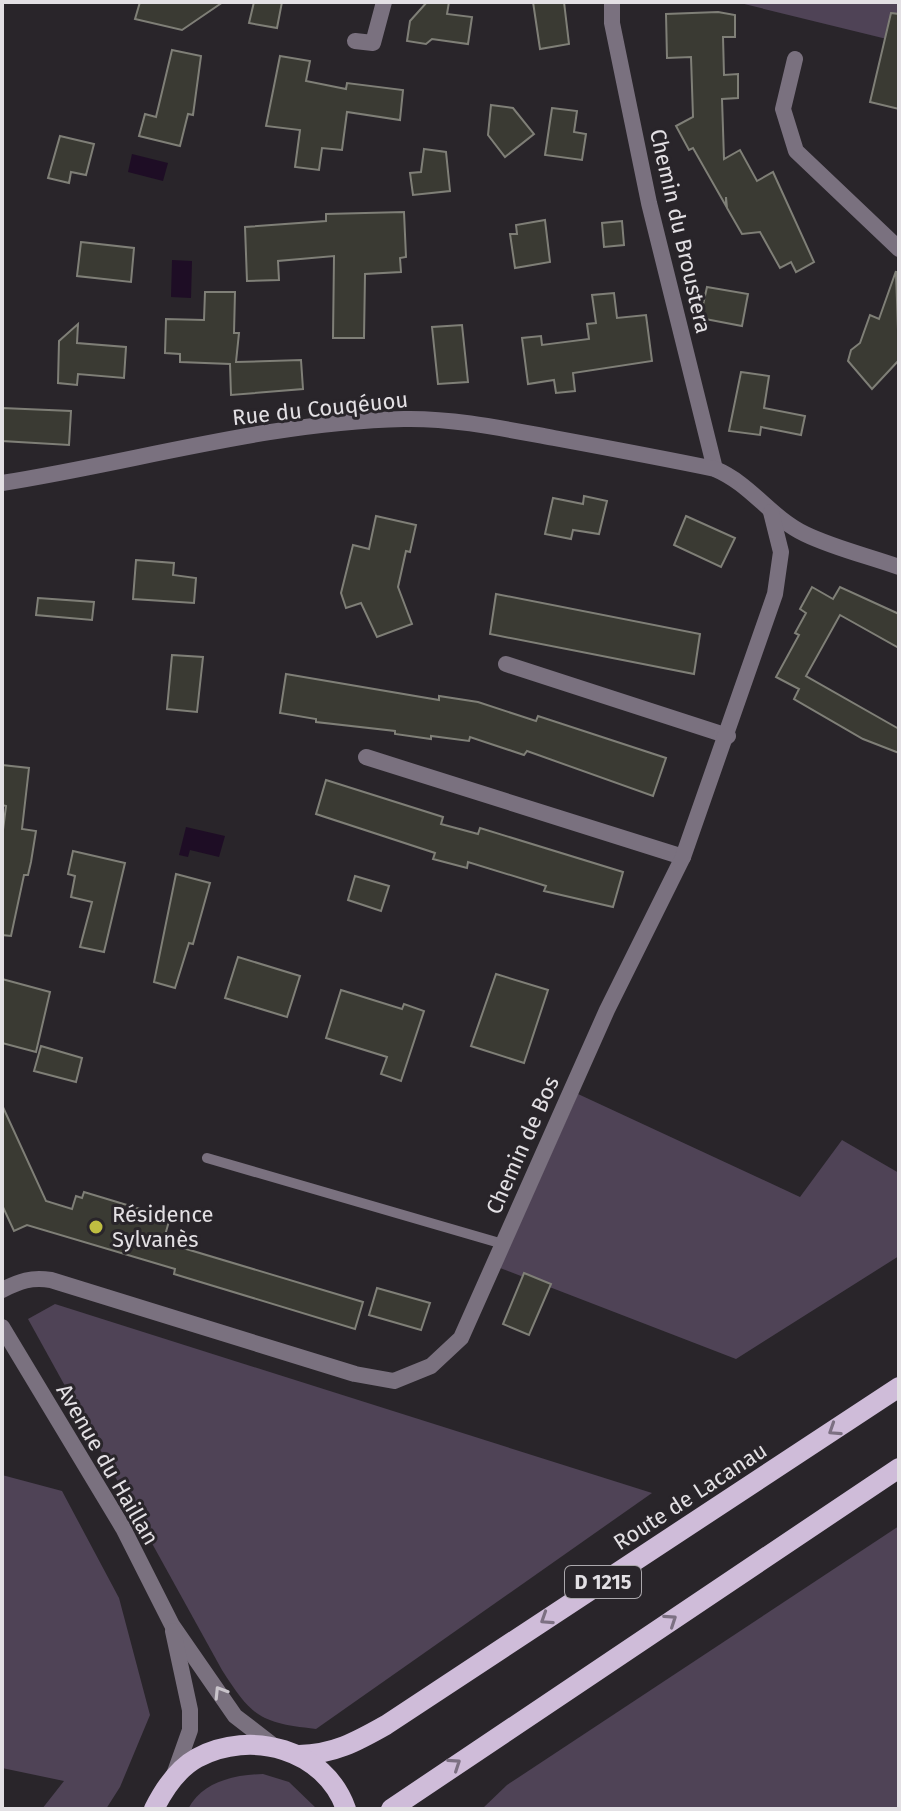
<svg xmlns="http://www.w3.org/2000/svg" width="901" height="1811" font-family="'Fira Sans',sans-serif">
	<style>
		.green { fill: #4f4356 }
		.water { fill: #1e0d25 }
		.building { fill: #3a3a33; stroke: #7f7f77; stroke-width: 2 }
		.lines { fill: none; stroke-linecap: round; stroke-linejoin: round }
		.service { stroke: #7a717f; stroke-width: 10 }
		.minor { stroke: #7a717f; stroke-width: 16 }
		.tertiary { stroke: #7a717f; stroke-width: 16 }
		.primary { stroke: #cfbcd9; stroke-width: 20 }
		.oneway { stroke: #7c7082 }
		.oneway2 { stroke: #c9c4cb }
		.poi-dot { fill: #bfbe41; stroke: #29252a; stroke-width: 3 }
		.labels { text-anchor: middle; stroke-width: 6; stroke-linejoin: round; paint-order: stroke }
		.shield { fill: #29252a; stroke: #aba8ac; stroke-width: 2 }
		.shield-label { font-size: 20px; font-weight: bold; fill: #e3e0e4 }
		.street-label { font-size: 22px; fill: #e3e0e4; stroke: #29252a }
		.poi-label { font-size: 22px; fill: #e3e0e4; stroke: #29252a; text-anchor: start }
	</style>
	<rect width="100%" height="100%" fill="#29252a"/>
	<g class="green">
		<polygon points="736,2 899,2 899,42"/>
		<polygon points="578,1094 800,1197 842,1140 899,1173 899,1256 736,1359 500,1268"/>
		<path d="M55,1304L652,1493L316,1729C260,1723 252,1717 222,1670L28,1319Z"/>
		<polygon points="2,1475 62,1491 119,1598 150,1715 120,1787 106,1809 42,1809 64,1781 2,1768"/>
		<polygon points="899,1526 899,1809 482,1809 507,1785"/>
		<path d="M263,1774L289,1782L317,1809H188C203,1781 234,1775 263,1774Z"/>
	</g>
	<g class="water">
		<polygon points="132,154 168,163 163,181 128,172"/>
		<polygon points="172,260 192,261 191,298 171,297"/>
		<polygon points="186,827 225,836 219,857 190,850 188,857 179,855"/>
	</g>
	<g class="building">
		<polygon points="140,2 223,2 182,30 135,19"/>
		<polygon points="254,2 282,2 277,28 249,23"/>
		<polygon points="427,2 449,2 447,14 472,17 468,44 432,39 426,44 407,41 410,21"/>
		<polygon points="533,2 564,2 569,44 540,49"/>
		<polygon points="718,12 735,15 735,37 723,37 724,75 738,74 738,98 722,99 724,159 740,150 757,181 773,172 814,262 796,272 791,262 780,268 760,232 742,234 727,208 726,197 726,206 693,148 689,150 676,126 693,117 691,57 667,58 666,14"/>
		<polygon points="891,13 899,14 899,109 870,102"/>
		<polygon points="172,50 201,56 193,115 188,114 180,146 139,136 145,114 156,117"/>
		<polygon points="280,56 310,61 306,81 346,89 347,83 403,90 400,120 347,112 342,150 322,148 319,170 295,167 300,130 266,126"/>
		<polygon points="491,105 513,108 534,134 505,157 488,135"/>
		<polygon points="552,108 577,111 574,132 586,134 582,160 545,155"/>
		<polygon points="60,136 94,144 86,175 71,172 69,183 48,178"/>
		<polygon points="424,149 446,152 450,191 413,195 410,173 421,172"/>
		<polygon points="404,212 406,257 400,258 401,272 365,274 364,338 333,338 334,256 278,261 279,280 247,281 245,227 326,221 326,214"/>
		<polygon points="545,220 550,262 515,268 510,234 517,234 516,225"/>
		<polygon points="622,221 624,245 604,247 602,223"/>
		<polygon points="81,242 134,248 131,282 77,276"/>
		<polygon points="896,271 899,360 872,389 848,361 851,350 860,343 870,315 879,319"/>
		<polygon points="707,287 748,294 742,326 700,318"/>
		<polygon points="205,292 235,292 234,333 239,333 236,362 301,360 303,389 231,395 230,364 180,362 180,354 165,353 166,319 204,320"/>
		<polygon points="614,293 617,318 646,315 652,361 573,373 575,391 556,393 554,380 528,384 522,338 541,336 542,345 589,339 587,324 596,323 592,295"/>
		<polygon points="78,324 77,343 126,347 124,378 78,374 77,385 58,383 59,341"/>
		<polygon points="462,325 468,382 438,384 432,327"/>
		<polygon points="741,372 769,376 764,408 805,416 801,435 761,427 760,435 729,431"/>
		<polygon points="2,408 71,411 69,445 2,441"/>
		<polygon points="584,496 607,501 599,534 573,530 571,539 545,534 553,498 583,504"/>
		<polygon points="376,516 416,525 410,552 406,551 398,587 412,624 377,637 361,603 346,608 341,593 353,545 369,549"/>
		<polygon points="686,516 735,538 721,567 674,545"/>
		<polygon points="136,560 174,563 173,575 196,578 194,603 133,599"/>
		<polygon points="812,587 833,599 840,587 899,614 899,648 840,615 806,676 899,729 899,753 863,739 794,699 799,689 776,677 799,635 795,633 806,613 800,609"/>
		<polygon points="496,594 700,634 694,674 490,634"/>
		<polygon points="38,598 94,602 92,620 36,615"/>
		<polygon points="172,655 203,657 197,712 167,709"/>
		<polygon points="286,674 439,700 439,696 478,702 536,721 538,716 666,758 653,796 527,751 524,755 470,737 469,741 431,736 431,739 395,734 395,731 316,722 316,719 280,713"/>
		<polygon points="2,765 29,768 22,829 36,831 31,862 28,875 24,875 11,936 2,935 2,838 6,806 2,805"/>
		<polygon points="326,780 443,817 441,824 478,834 480,828 623,872 613,907 544,891 546,886 468,862 467,868 433,859 435,853 316,814"/>
		<polygon points="73,851 125,863 104,952 80,947 92,902 71,897 75,876 68,874"/>
		<polygon points="176,874 210,883 193,944 189,943 175,988 154,982"/>
		<polygon points="355,876 389,886 381,911 348,900"/>
		<polygon points="238,957 300,976 287,1017 225,998"/>
		<polygon points="496,974 548,990 524,1063 471,1046"/>
		<polygon points="2,979 50,992 36,1052 2,1043"/>
		<polygon points="341,990 402,1009 404,1004 424,1011 401,1081 381,1074 387,1057 326,1038"/>
		<polygon points="41,1046 82,1058 76,1082 34,1071"/>
		<polygon points="2,1105 46,1201 72,1209 76,1196 82,1198 84,1192 170,1218 163,1242 363,1302 355,1329 174,1274 175,1269 27,1225 14,1231 2,1205"/>
		<polygon points="524,1273 551,1284 529,1335 503,1324"/>
		<polygon points="377,1288 430,1303 421,1330 369,1315"/>
	</g>
	<g class="lines">
		<polyline class="service" points="207,1158 503,1244"/>
		<g class="minor">
			<polyline points="612,2 612,23 649,203 715,469"/>
			<polyline points="355,41 373,43 384,2"/>
			<polyline points="795,59 783,109 796,151 899,249"/>
			<path d="M2,483C135,462 268,422 404,419C454,418 505,429 554,438C608,448 662,458 715,469C751,484 770,517 805,534C834,548 868,556 899,567"/>
			<polyline points="506,664 728,736"/>
			<polyline points="366,757 683,857"/>
			<path d="M2,1290C20,1281 31,1277 51,1280L355,1374L394,1381L431,1366L461,1338L607,1010L683,857L775,594L781,552L771,512"/>
		</g>
		<g class="tertiary">
			<polyline points="2,1327 123,1528 172,1625 235,1716 274,1746"/>
			<polyline points="173,1631 190,1710 190,1730 174,1775"/>
		</g>
		<g class="primary">
			<path d="M299,1755C334,1754 356,1742 386,1725L899,1387"/>
			<path d="M154,1809C164,1789 177,1769 197,1758C251,1729 325,1749 346,1809"/>
			<polyline points="391,1809 899,1468"/>
		</g>
	</g>
	<defs><path id="oneway-chevron" d="M-2-3.5L2.5 0L-2 3.5" fill="none" stroke-width="1.6" stroke-linecap="round" stroke-linejoin="round" transform="scale(2)"/></defs>
	<g class="oneway">
		<use href="#oneway-chevron" transform="translate(834 1430) rotate(147)"/>
		<use href="#oneway-chevron" transform="translate(546 1619) rotate(147)"/>
		<use href="#oneway-chevron" transform="translate(671 1620) rotate(-34)"/>
		<use href="#oneway-chevron" transform="translate(455 1764) rotate(-34)"/>
	</g>
	<use class="oneway2" href="#oneway-chevron" transform="translate(220 1692) rotate(-122)"/>
	<circle class="poi-dot" cx="96" cy="1227" r="8"/>
	<g class="labels">
		<rect class="shield" x="565" y="1566" width="76" height="32" rx="6"/>
		<g class="shield-label">
			<text x="603" y="1589">D 1215</text>
		</g>
		<g class="street-label">
			<text transform="translate(681 231) rotate(77)" y="8">Chemin du Broustera</text>
			<text transform="translate(320 408) rotate(-6)" y="8">Rue du Couqéuou</text>
			<text transform="translate(522 1145) rotate(-66)" y="8">Chemin de Bos</text>
			<text transform="translate(108 1464) rotate(60)" y="8">Avenue du Haillan</text>
			<text transform="translate(690 1496) rotate(-33)" y="8">Route de Lacanau</text>
		</g>
		<g class="poi-label">
			<text x="112" y="1222">Résidence<tspan x="112" dy="25">Sylvanès</tspan></text>
		</g>
	</g>
	<rect width="901" height="1811" fill="none" stroke="#e3e0e4" stroke-width="8"/>
</svg>
